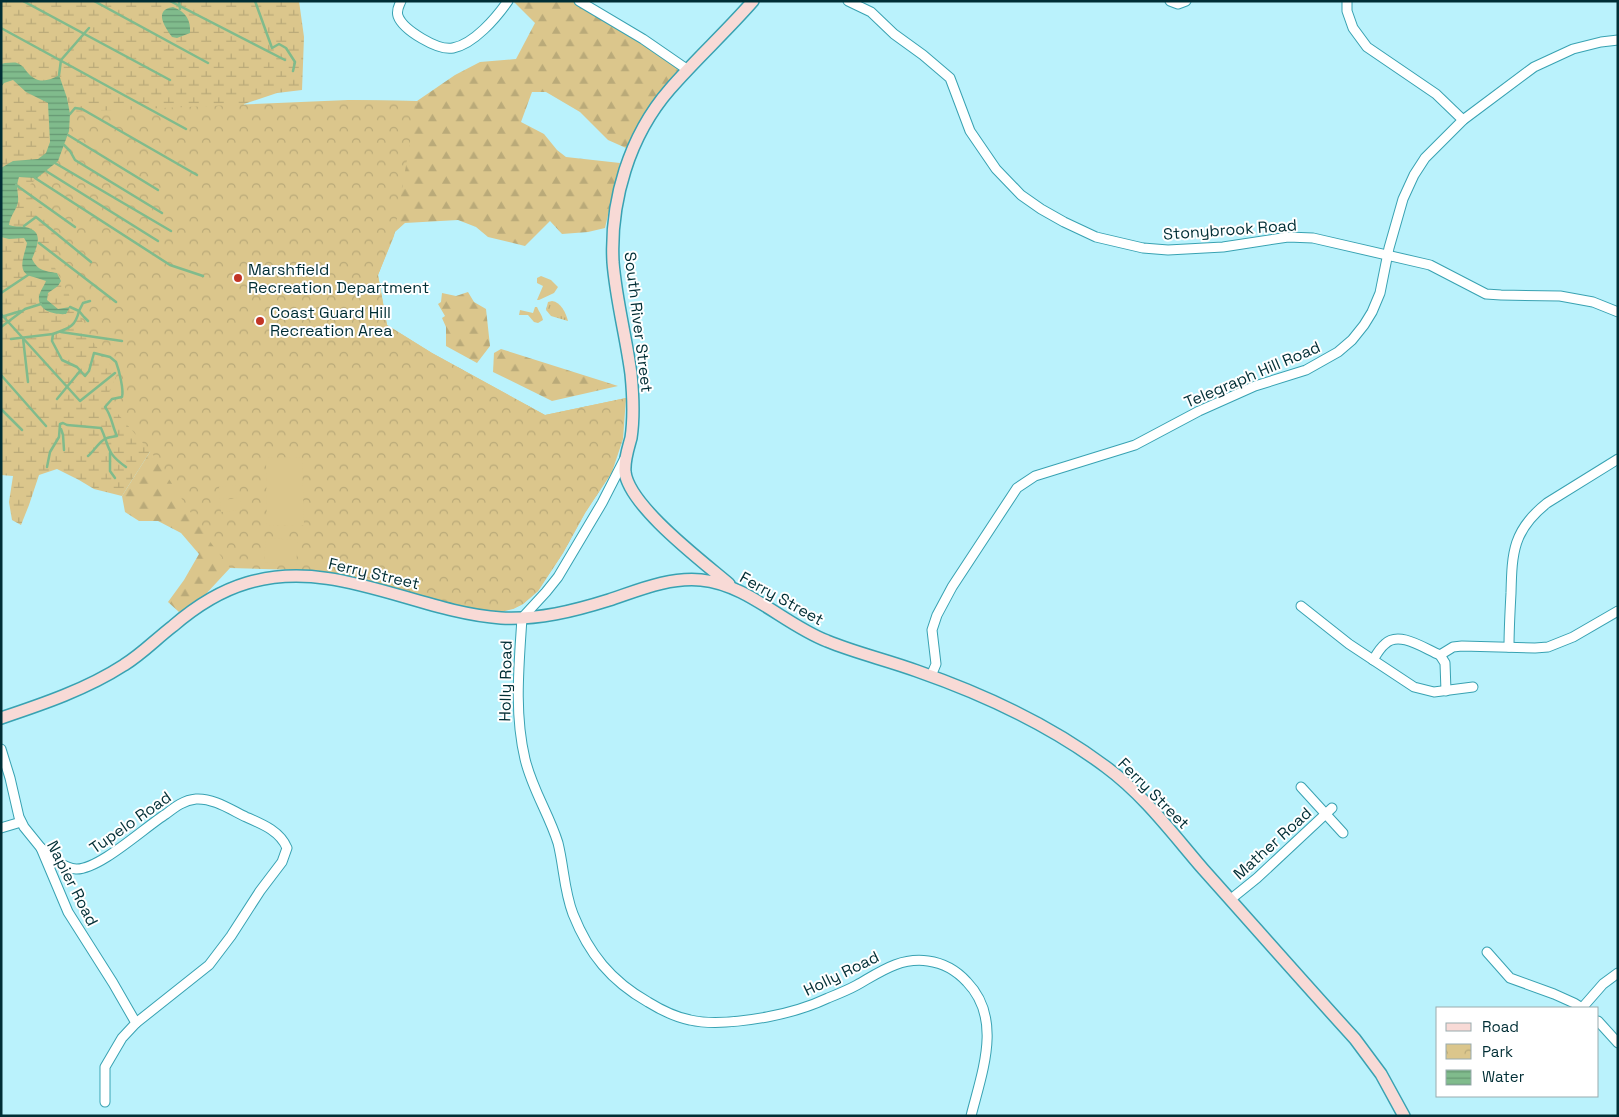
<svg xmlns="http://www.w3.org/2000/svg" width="1619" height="1117" font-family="'Space Grotesk',sans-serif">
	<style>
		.grass { fill: url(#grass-tufts) }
		.forest { fill: url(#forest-firs) }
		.wetland { fill: url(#wetland-marsh) }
		.park { fill: url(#park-crowns) }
		.garden { fill: #dbc68c }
		.water { fill: url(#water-rules) }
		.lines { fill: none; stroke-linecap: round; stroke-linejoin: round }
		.stream { stroke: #80bb8c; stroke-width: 2.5 }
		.street-casing { stroke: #38a2b2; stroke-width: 11 }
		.secondary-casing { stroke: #38a2b2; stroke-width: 14 }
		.street { stroke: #fff; stroke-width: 9 }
		.secondary { stroke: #f8dad6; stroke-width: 11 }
		.poi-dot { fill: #c23526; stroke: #fff; stroke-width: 2 }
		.labels { text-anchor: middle; stroke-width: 4; stroke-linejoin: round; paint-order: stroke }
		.street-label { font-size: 16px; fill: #002e35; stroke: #fff }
		.poi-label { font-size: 16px; fill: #002e35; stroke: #fff; text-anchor: start }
	</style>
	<defs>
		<pattern id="grass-tufts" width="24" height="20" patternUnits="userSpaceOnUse" patternTransform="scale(1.25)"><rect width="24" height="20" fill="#dbc68c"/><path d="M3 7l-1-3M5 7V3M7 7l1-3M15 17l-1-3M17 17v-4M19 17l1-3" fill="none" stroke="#baaa79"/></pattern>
		<pattern id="forest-firs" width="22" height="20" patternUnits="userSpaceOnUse" patternTransform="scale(1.25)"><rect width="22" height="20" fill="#dbc68c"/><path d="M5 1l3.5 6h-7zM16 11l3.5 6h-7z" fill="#baaa79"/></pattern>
		<pattern id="wetland-marsh" width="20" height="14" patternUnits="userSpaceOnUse" patternTransform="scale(1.25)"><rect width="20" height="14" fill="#dbc68c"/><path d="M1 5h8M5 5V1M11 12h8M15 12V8" fill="none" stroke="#baaa79"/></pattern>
		<pattern id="park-crowns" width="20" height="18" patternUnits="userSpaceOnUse" patternTransform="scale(1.25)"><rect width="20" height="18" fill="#dbc68c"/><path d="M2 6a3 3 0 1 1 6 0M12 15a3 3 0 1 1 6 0" fill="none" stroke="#baaa79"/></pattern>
		<pattern id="water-rules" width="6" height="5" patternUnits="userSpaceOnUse" patternTransform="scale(1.25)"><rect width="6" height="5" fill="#80bb8c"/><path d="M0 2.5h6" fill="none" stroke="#669873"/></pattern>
	</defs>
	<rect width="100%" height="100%" fill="#baf2fc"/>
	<path class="grass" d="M552,301C561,302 566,313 568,321L551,316L546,310L548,302Z"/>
	<g class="forest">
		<polygon points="513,1 579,1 676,62 678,71 656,98 626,148 608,140 580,112 546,92 532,92 521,122 544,134 557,150 566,157 620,163 605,228 588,232 562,234 550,221 525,246 488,237 476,227 458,220 405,223 395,232 378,275 387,325 432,353 545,415 626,398 612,472 585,513 563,553 538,591 523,604 513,609 228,221 348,100 417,101 455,75 480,62 516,59 535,23"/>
		<polygon points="468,292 474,302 486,309 490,346 477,363 446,346 446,327 442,318 445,316 438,304 441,302 442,293 456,296"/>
		<polygon points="501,349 618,386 552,401 493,372 494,353"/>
		<polygon points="153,447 240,563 230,568 192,609 179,612 168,602 184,580 199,554 181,533 158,521 139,521 125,512 122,496"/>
	</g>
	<polygon class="wetland" points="1,1 299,1 304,37 302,90 277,93 244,104 153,447 122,496 94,489 79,480 57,469 39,475 29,505 21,525 12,520 9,502 13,476 1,475"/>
	<polygon class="park" points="348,100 417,101 394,236 378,275 387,325 432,353 545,415 626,398 623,439 612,472 585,513 563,553 538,591 523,604 513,609 500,612 476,612 356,578 330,573 299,570 230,568 208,539 154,456 106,400 117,374 93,342 53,264 61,243 44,211 29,186 55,160 69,112"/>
	<g class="garden">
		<polygon points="541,276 551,280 558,287 554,293 539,300 537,300 543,286 537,283 537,278"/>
		<path d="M535,307H537C539,312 542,315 543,320L538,323L534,322L528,315H519L520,310L533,313Z"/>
		<polygon points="302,457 304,525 267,526 266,458"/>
		<polygon points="239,485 240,497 220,499 219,487"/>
		<polygon points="240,498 242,510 221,512 220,500"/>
		<polygon points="266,538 298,540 296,565 264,562"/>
	</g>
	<g class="water">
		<path d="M173,7C186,12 191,20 190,33L177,38L172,37C165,27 153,10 173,7Z"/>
		<path d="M5,63C9,63 14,62 17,63C23,65 25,70 29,74C38,84 49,81 59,75L67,98L70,114L69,131L58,161L37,178L19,177C15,189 19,192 18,202C17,209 10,216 9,225C14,227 19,226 25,227C45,231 37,246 32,259C38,271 45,271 57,273L61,281L58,286L48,293L47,300L58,309L70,307L66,314C55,315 37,311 39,296C40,291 44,286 46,281C41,279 36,278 30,276C16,271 25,254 27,243L24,238L9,239L1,237V168L13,161L38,159L46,153L50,142L48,103L26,92L13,80L4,83L1,87V64Z"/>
	</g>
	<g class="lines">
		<g class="stream">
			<polyline points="23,1 170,80"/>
			<polyline points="94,1 208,63"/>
			<polyline points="170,1 285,60"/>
			<polyline points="179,1 180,9"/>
			<polyline points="255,1 272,48 279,44 286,48 295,62 293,71"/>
			<polyline points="1,28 186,129"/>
			<polyline points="59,75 61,60 89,28"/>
			<polyline points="70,114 75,108 82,109 197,175"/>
			<polyline points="68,135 158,190"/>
			<polyline points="64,145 70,151 75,160 162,213"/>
			<polyline points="55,163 171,231"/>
			<polyline points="46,171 158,241"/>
			<polyline points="35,178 170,265 203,276"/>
			<polyline points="16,185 75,227"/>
			<polyline points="24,226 36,217 91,262"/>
			<polyline points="39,243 116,302"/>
			<polyline points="1,293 28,275"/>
			<path d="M70,307L79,311C75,328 68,328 53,334L52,341L62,360L77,367L85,376L89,371L94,353L110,357L116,362C119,370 124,390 122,397L112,399L105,407C112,416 112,426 117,436C113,437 108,437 105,439C101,440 92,453 88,456"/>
			<polyline points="1,314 80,401 115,373"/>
			<polyline points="1,317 21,311"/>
			<polyline points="88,321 84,317 79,311 83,303 90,301"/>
			<polyline points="1,327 25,309 41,304"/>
			<polyline points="61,332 122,341"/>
			<polyline points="23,338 28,382"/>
			<polyline points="11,339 53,334"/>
			<polyline points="1,375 46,426"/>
			<polyline points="57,399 80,371"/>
			<polyline points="1,409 22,430"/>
			<polyline points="61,429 63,435 64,450"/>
			<polyline points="110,453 110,471 115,478"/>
			<path d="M47,467L50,452L59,437L60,424L63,423L67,425L101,428C110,448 106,453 126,467"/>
		</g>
		<defs>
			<g id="street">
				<path d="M401,1C399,6 396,10 398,16C403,30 438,51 453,48C474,44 496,18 508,1"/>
				<polyline points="579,1 643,39 688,70"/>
				<polyline points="848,1 871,12 894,34 923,55 950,78 970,131 996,169 1021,195 1041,209 1064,222 1096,237 1143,248 1168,250 1223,247 1288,237 1313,238 1430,265 1486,294 1501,295 1560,296 1593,302 1618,312"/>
				<polyline points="1170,1 1178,4 1186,1"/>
				<polyline points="1347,1 1347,11 1353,28 1367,47 1436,94 1463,120"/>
				<path d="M624,460L602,503L558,577L546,592L522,618C519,665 514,713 525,759C532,789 549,814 558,843C564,867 564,891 573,914C589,954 611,981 648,1002C661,1010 675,1017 690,1020C712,1025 745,1021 767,1017C788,1013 809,1007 828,998C838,994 848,990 857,985C880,972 900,957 928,961C943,963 957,971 967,982C1003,1019 982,1072 971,1116"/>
				<polyline points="1301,606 1349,644 1414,687 1434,692 1473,687"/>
				<path d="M1509,647C1509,629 1510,611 1511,593C1512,552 1513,530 1547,503L1618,459"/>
				<polyline points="1440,655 1445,663 1446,691"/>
				<path d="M1373,660C1376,655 1380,648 1385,644C1399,630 1425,649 1440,655L1453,647L1462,646L1535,648L1548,647L1573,637L1618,611"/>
				<polyline points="931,676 936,664 932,630 937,615 952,587 1017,488 1035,476 1135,445 1199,411 1255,386 1306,370 1338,352 1352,340 1364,325 1372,312 1380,293 1389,248 1403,199 1414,175 1425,158 1463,120 1534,67 1573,49 1601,42 1618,40"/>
				<polyline points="1,749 10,778 19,817 24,827 41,848 68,912 113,983 136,1023 122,1038 105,1067 105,1102"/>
				<polyline points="1301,787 1343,833"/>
				<polyline points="1,828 21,822"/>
				<path d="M41,848C50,857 62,868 76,869C99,870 145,827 166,814C175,807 184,800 196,799C214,798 231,810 246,817C262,824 280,831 287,848L282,862L260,891L231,936L209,965L136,1023"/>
				<polyline points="1231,899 1257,878 1332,808"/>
				<polyline points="1487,952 1510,978 1554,994 1574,1003 1582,1008"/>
				<polyline points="1582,1008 1603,984 1618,973"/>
				<polyline points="1598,1021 1618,1043"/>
			</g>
			<g id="secondary">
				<path d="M729,584C702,561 629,506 625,472C624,460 628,449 631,438C634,418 633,394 631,374C626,336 616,300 613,262C610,201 629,136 670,89C696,59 726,32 753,1"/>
				<path d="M1,718C43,704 87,689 124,665C142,654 156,639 173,626C195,607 220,591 247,583C334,557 416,612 501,618C538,620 574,611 609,600C639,590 669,577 701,580C747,584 785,625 827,641C856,653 887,660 917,671C983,694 1050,725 1106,767C1144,795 1172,833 1203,869C1254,926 1304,983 1355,1039L1381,1074L1404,1116"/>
			</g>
		</defs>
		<use href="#street" class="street-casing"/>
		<use href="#secondary" class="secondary-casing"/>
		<use href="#street" class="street"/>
		<use href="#secondary" class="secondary"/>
	</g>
	<g class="poi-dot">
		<circle cx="238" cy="278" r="5"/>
		<circle cx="260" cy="321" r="5"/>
	</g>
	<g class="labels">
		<g class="street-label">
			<text transform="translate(1230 229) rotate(-4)" y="6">Stonybrook Road</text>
			<text transform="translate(639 322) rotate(83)" y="6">South River Street</text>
			<text transform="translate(1252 374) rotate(-23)" y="6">Telegraph Hill Road</text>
			<text transform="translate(374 573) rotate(13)" y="6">Ferry Street</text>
			<text transform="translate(782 598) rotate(29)" y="6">Ferry Street</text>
			<text transform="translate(505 681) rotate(-89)" y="6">Holly Road</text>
			<text transform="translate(1154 793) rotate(45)" y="6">Ferry Street</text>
			<text transform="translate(130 822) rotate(-35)" y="6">Tupelo Road</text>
			<text transform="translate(1272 843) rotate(-42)" y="6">Mather Road</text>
			<text transform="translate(73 883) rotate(63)" y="6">Napier Road</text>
			<text transform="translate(841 973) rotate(-26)" y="6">Holly Road</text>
		</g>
		<g class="poi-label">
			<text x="248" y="275">Marshfield<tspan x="248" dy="18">Recreation Department</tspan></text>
			<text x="270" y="318">Coast Guard Hill<tspan x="270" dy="18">Recreation Area</tspan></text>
		</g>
	</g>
	<rect width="1619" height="1117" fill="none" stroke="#002e35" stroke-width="5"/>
	<rect x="1436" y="1007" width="162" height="90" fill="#ffffff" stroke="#99abae"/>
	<rect x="1446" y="1023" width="25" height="8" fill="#f8dad6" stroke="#99abae"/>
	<text x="1482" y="1032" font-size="15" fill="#002e35">Road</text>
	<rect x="1446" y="1044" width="25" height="15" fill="url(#park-crowns)" stroke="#99abae"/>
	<text x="1482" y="1057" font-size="15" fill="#002e35">Park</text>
	<rect x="1446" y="1070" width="25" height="15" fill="url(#water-rules)" stroke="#99abae"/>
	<text x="1482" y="1082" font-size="15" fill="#002e35">Water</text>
</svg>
